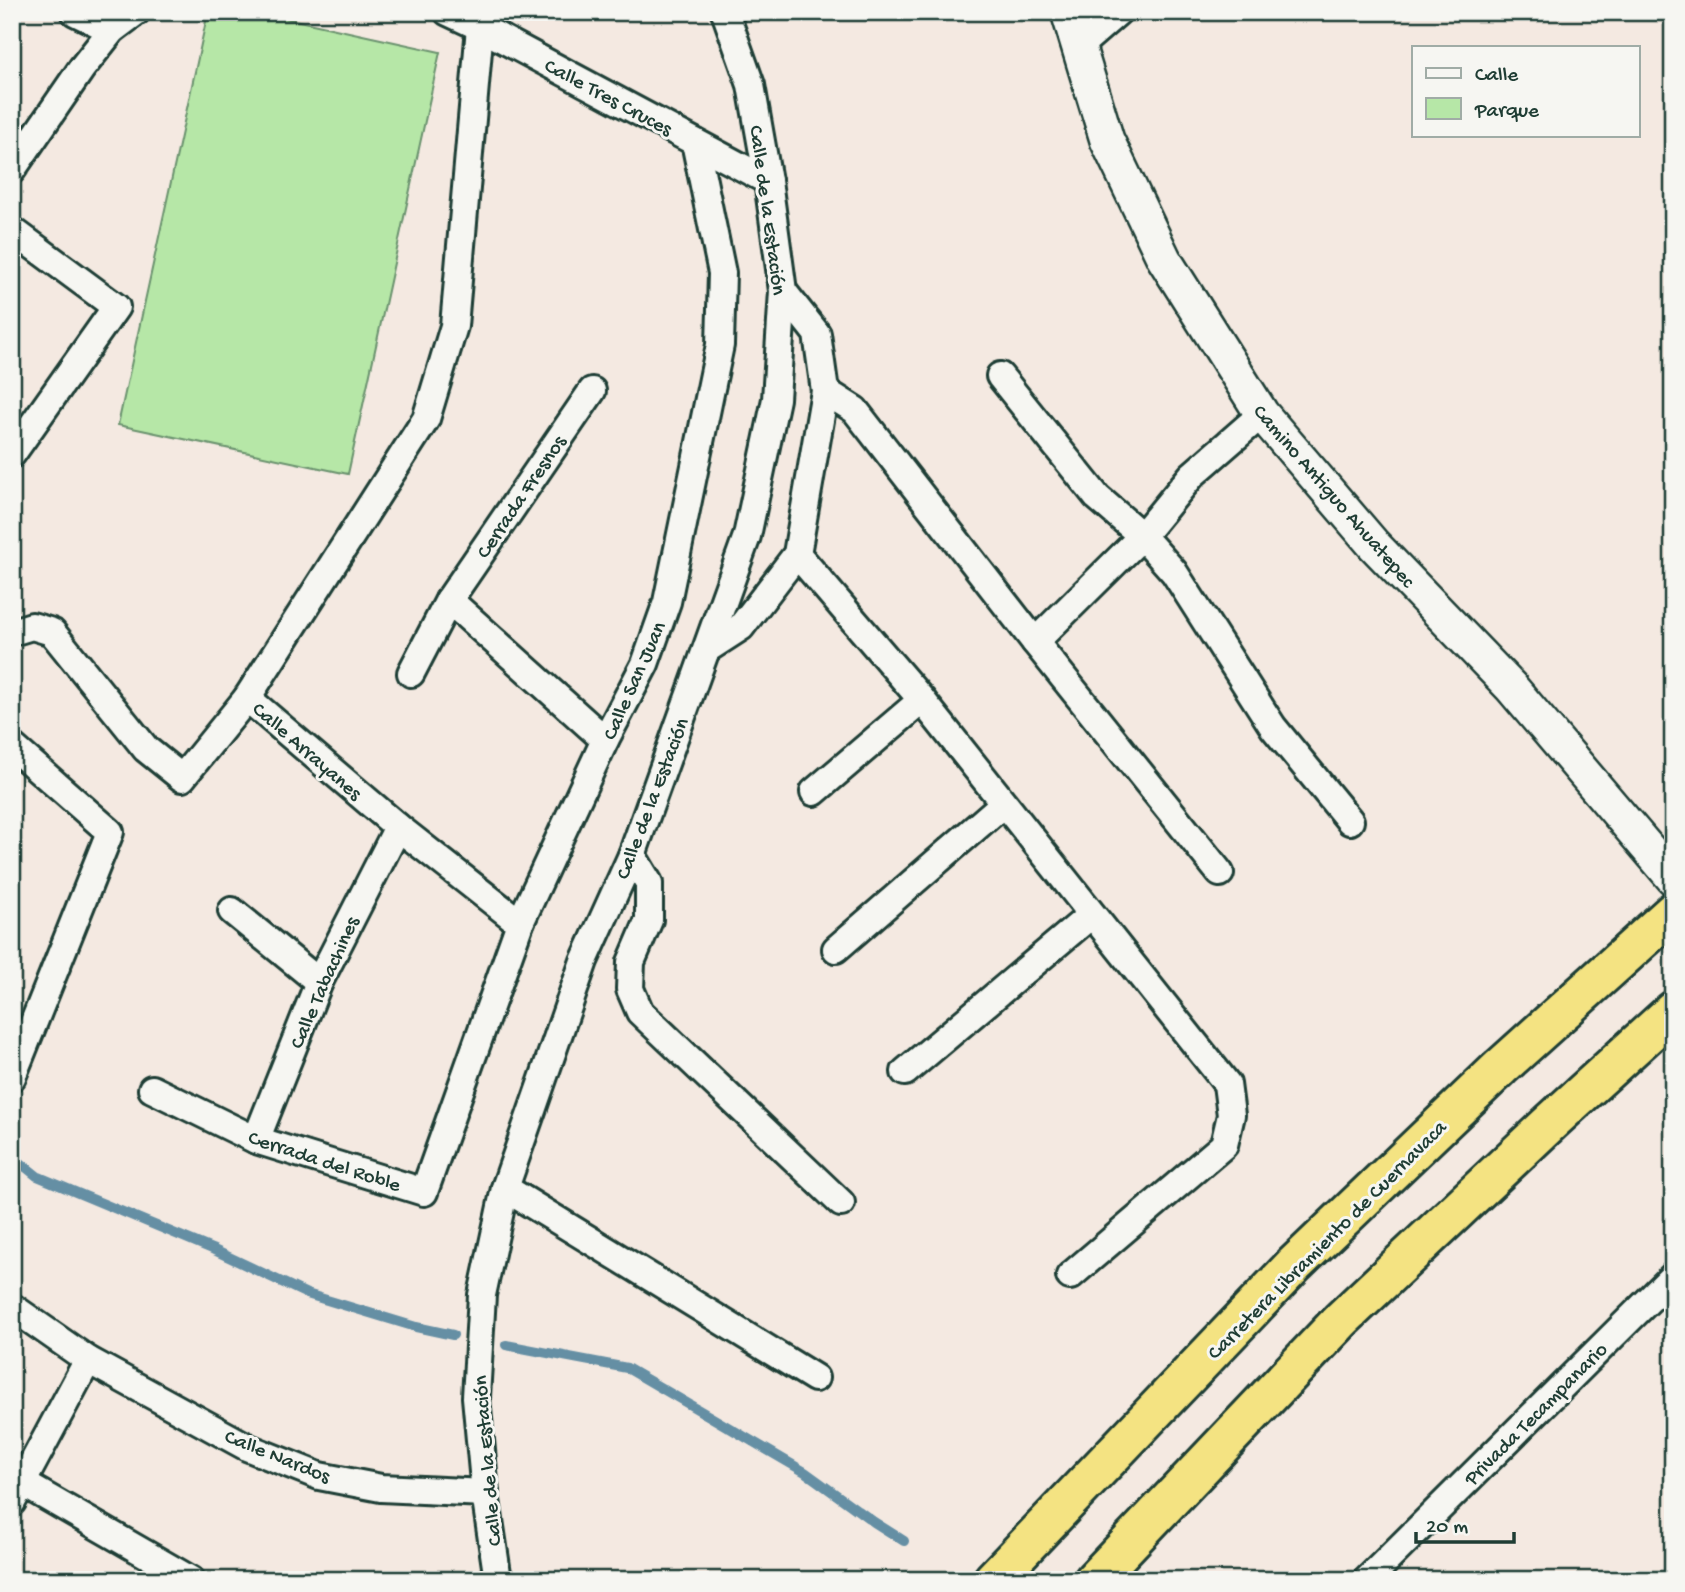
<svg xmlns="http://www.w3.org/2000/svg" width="1685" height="1592" font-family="'Gochi Hand',sans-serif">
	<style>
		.green { fill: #b6e7a7; stroke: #6a926e; stroke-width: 2 }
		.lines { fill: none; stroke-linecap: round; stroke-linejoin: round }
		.stream { stroke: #658fa4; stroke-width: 10 }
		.minor-casing { stroke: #1f3d34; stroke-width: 32 }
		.tertiary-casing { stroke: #1f3d34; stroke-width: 38 }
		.trunk-casing { stroke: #1f3d34; stroke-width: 44 }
		.minor { stroke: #f6f6f2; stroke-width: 26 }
		.tertiary { stroke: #f6f6f2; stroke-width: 33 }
		.trunk { stroke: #f4e382; stroke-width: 38 }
		.labels { text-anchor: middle; stroke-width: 6; stroke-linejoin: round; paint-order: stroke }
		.street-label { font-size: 21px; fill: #1f3d34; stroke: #f6f6f2 }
	</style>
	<rect width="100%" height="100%" fill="#f4e9e1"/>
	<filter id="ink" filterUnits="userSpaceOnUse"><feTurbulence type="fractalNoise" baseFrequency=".0143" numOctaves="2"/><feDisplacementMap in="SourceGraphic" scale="14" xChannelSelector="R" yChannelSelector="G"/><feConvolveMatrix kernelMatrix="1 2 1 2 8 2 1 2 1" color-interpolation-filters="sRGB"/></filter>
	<g filter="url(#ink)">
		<polygon class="green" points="208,12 258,12 440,52 348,474 118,425"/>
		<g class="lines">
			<g class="stream">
				<polyline points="12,1156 37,1176 212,1249 307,1294 416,1327 453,1335"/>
				<polyline points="506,1345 627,1368 805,1472 874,1522 904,1541"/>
			</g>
			<defs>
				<g id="minor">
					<polyline points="75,12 112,30"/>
					<polyline points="448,12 480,27 768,181"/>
					<polyline points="1079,46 1118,12"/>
					<polyline points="12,170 82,68 112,30 136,12"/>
					<polyline points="12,230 116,307 12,454"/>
					<polyline points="1000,376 1097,497 1142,536 1174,572 1273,727 1350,821"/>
					<polyline points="825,391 855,410 1035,642 1220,873"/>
					<polyline points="797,554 922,700 1227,1084 1231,1115 1224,1145 1070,1276"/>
					<polyline points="449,600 605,740"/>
					<polyline points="12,632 32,626 52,632 146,749 182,778 247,698 426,419 454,326 480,27"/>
					<polyline points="1035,642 1142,536 1192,475 1262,414"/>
					<polyline points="707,649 741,627 797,554 825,391 817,334 783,291"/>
					<polyline points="411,673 449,600 592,391"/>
					<polyline points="247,698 398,827 520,923"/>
					<polyline points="12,746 110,832 12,1077"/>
					<polyline points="814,792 922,700"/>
					<polyline points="632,855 649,883 649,920 631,962 630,989 640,1012 841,1203"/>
					<polyline points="232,911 319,982"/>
					<polyline points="836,949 1003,804"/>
					<polyline points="905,1072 1091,915"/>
					<polyline points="152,1089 256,1140 424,1192 520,923 605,740 645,664 667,602 720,345 722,273 695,142"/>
					<polyline points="256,1140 319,982 398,827"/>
					<polyline points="505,1188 815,1378"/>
					<polyline points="12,1307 88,1360 249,1448 319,1476 381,1488 485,1493"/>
					<polyline points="12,1477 191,1580"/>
					<polyline points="12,1502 88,1360"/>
					<polyline points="498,1580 485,1493 476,1397 482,1295 505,1188 584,961 632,855 747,536 776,399 783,291 768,181 751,85 725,12"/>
					<polyline points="1367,1580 1673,1276"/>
				</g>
				<polyline id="tertiary" points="1068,12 1107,140 1164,259 1262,414 1374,545 1511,687 1673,878"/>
				<g id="trunk">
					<polyline points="993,1580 1294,1265 1501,1067 1673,912"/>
					<polyline points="1094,1580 1342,1319 1552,1121 1673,1011"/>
				</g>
			</defs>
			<use href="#minor" class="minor-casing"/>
			<use href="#tertiary" class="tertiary-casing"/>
			<use href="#trunk" class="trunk-casing"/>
			<use href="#minor" class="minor"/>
			<use href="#tertiary" class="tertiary"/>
			<use href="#trunk" class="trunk"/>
		</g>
	</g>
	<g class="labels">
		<g class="street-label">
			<text transform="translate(609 96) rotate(28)" y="7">Calle Tres Cruces</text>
			<text transform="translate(769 210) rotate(82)" y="7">Calle de la Estación</text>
			<text transform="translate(1335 495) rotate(49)" y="7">Camino Antiguo Ahuatepec</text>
			<text transform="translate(520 496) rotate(-56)" y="7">Cerrada Fresnos</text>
			<text transform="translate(633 680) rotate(-66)" y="7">Calle San Juan</text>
			<text transform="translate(308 750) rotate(41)" y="7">Calle Arrayanes</text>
			<text transform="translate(651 798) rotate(-69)" y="7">Calle de la Estación</text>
			<text transform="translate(323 982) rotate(-66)" y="7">Calle Tabachines</text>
			<text transform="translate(325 1160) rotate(18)" y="7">Cerrada del Roble</text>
			<text transform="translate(1326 1239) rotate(-45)" y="7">Carretera Libramiento de Cuernavaca</text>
			<text transform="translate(1535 1413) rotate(-45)" y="7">Privada Tecampanario</text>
			<text transform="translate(278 1455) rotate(22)" y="7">Calle Nardos</text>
			<text transform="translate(486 1461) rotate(-95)" y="7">Calle de la Estación</text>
		</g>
	</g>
	<rect width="1685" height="1592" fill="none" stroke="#f6f6f2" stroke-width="42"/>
	<rect x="21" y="21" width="1643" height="1550" fill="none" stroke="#1f3d34" stroke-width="2.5" filter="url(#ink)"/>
	<rect x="1412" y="46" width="228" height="91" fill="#f6f6f2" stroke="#a0aca6" stroke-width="2"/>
	<rect x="1426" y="68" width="35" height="10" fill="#f6f6f2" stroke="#a0aca6" stroke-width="2"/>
	<text x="1475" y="80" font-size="21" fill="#1f3d34">Calle</text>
	<rect x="1426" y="98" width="35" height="21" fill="#b6e7a7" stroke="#a0aca6" stroke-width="2"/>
	<text x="1475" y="116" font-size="21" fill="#1f3d34">Parque</text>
	<path d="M1416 1532v10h98v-10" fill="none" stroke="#1f3d34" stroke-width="3.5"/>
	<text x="1426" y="1532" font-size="21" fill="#1f3d34" stroke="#f6f6f2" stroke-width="5" paint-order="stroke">20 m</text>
</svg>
